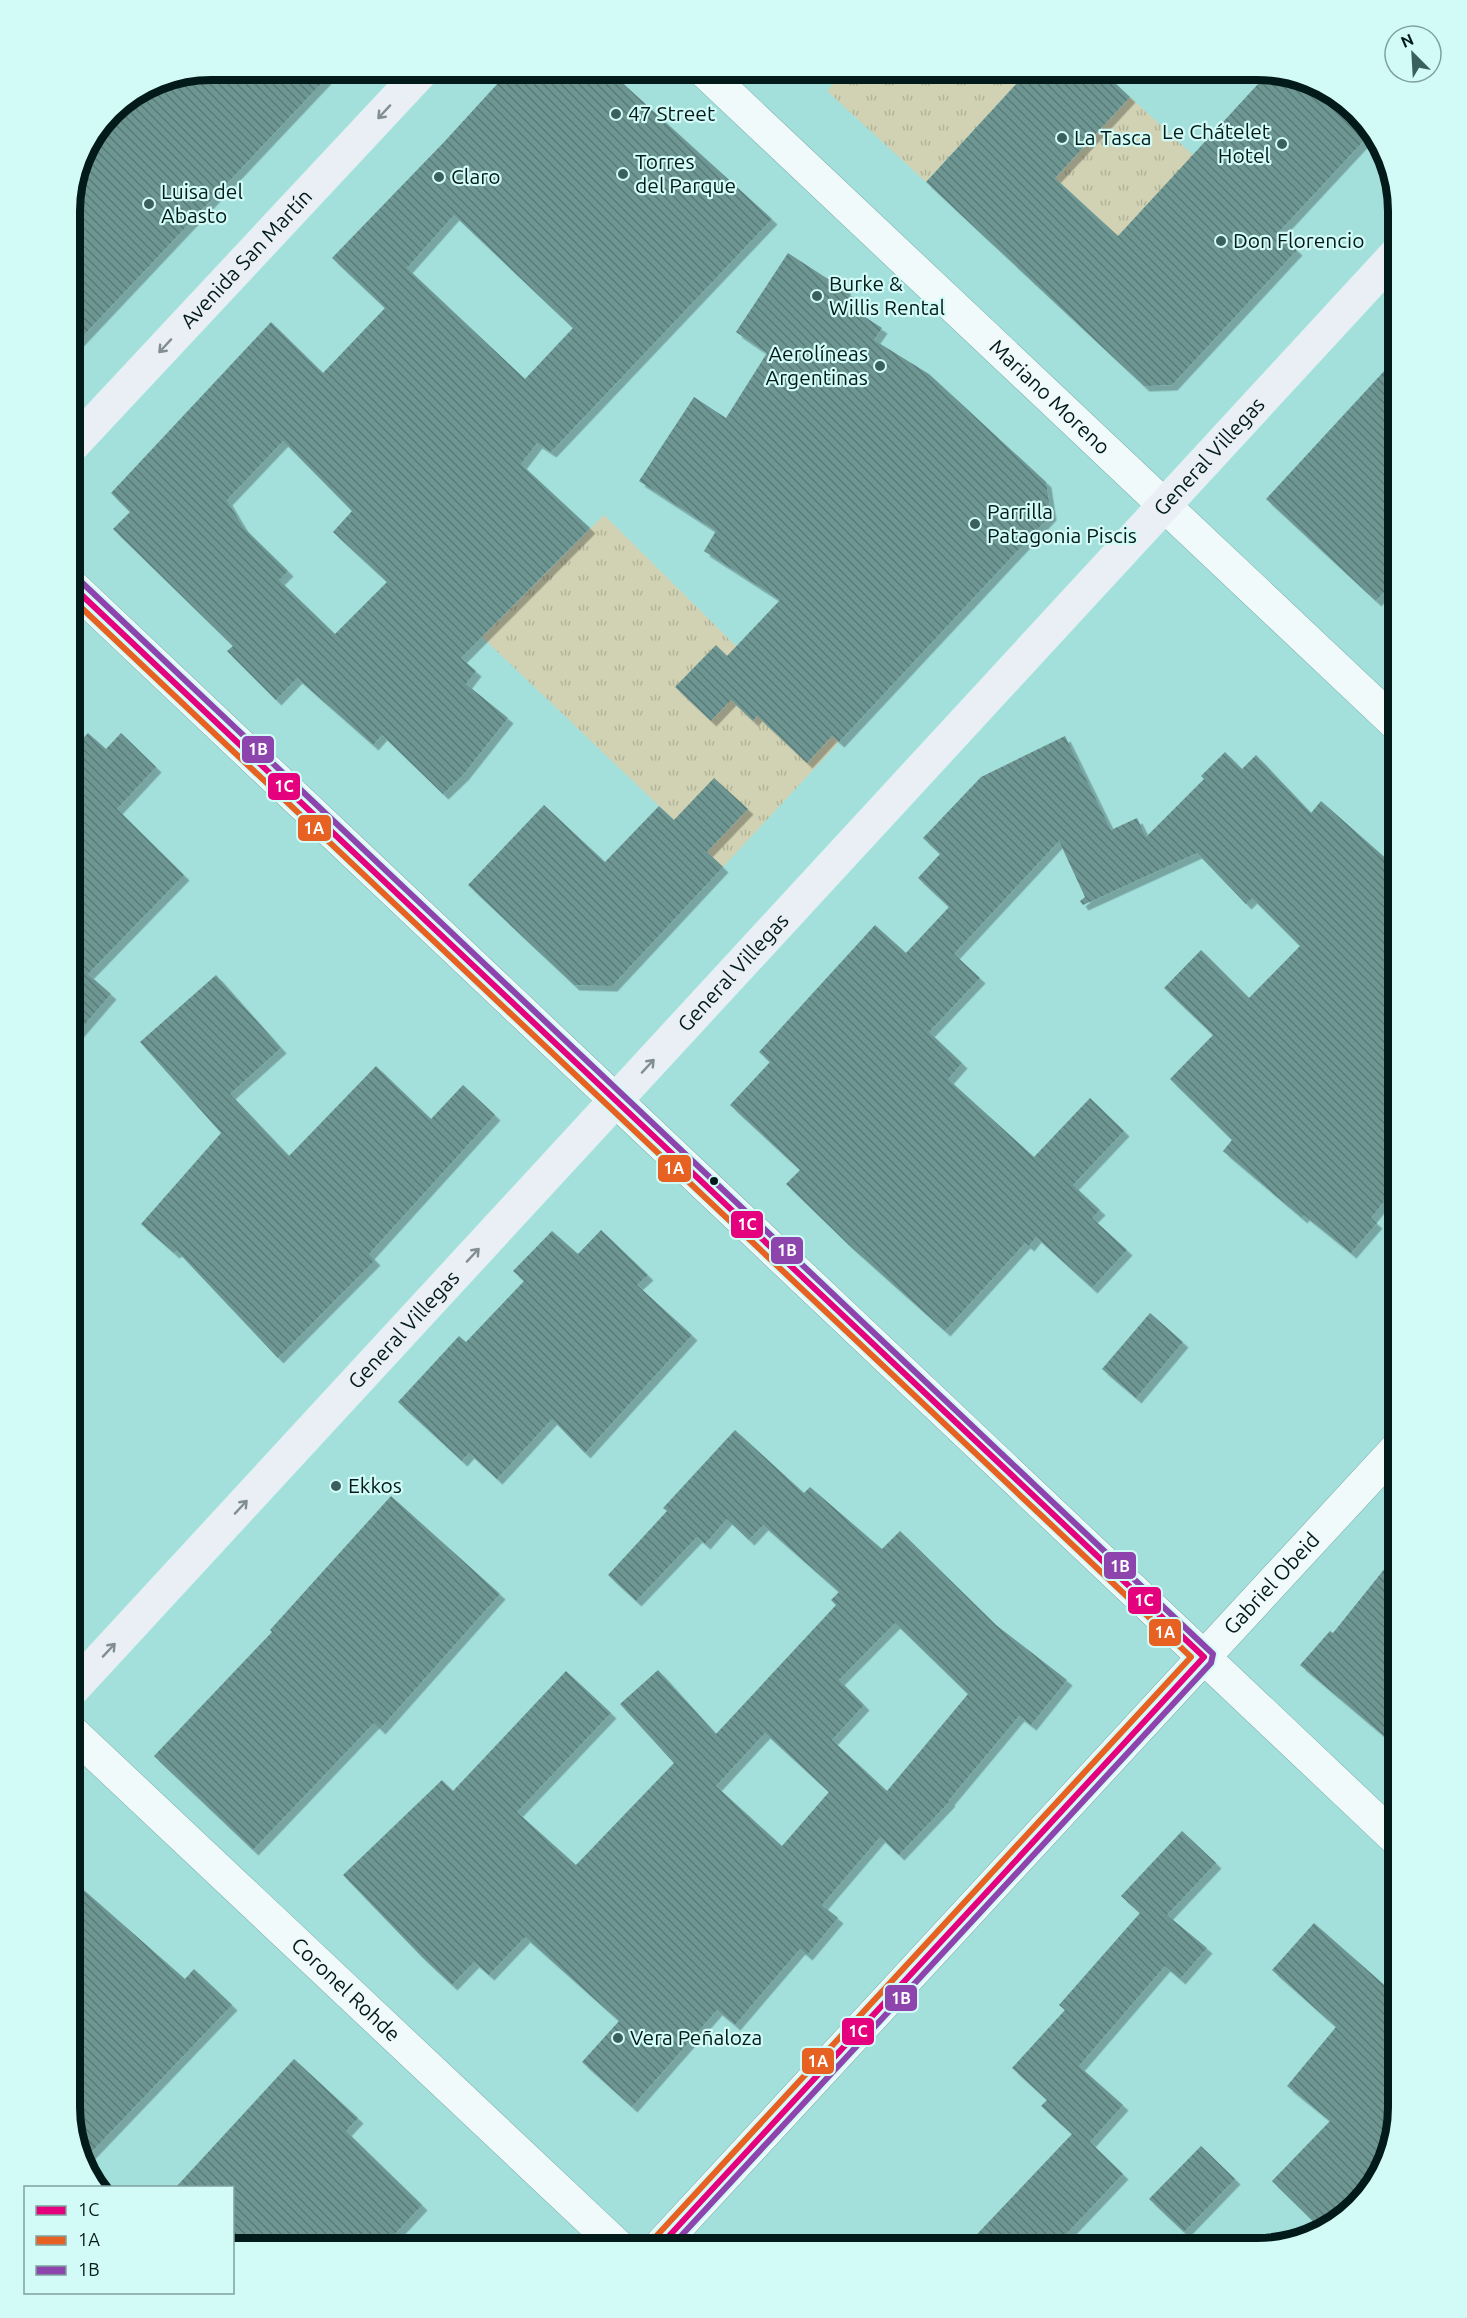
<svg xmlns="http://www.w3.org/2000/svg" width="1467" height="2318" font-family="Ubuntu,sans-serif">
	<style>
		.grass { fill: url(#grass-tufts) }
		.building { fill: url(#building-back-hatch); fill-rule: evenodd; filter: url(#shadow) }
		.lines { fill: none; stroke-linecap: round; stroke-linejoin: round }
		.minor-casing { stroke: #7aadaa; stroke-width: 34 }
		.major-casing { stroke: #d6f1ef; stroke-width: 34 }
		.minor { stroke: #f1fafa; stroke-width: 33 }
		.major { stroke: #e9eff4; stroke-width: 33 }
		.bus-1-casing { stroke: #d2fbf7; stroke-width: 10 }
		.bus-2-casing { stroke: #d2fbf7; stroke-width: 10 }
		.bus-3-casing { stroke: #d2fbf7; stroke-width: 10 }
		.bus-1 { stroke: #e5007d; stroke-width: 6 }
		.bus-2 { stroke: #e66122; stroke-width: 6 }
		.bus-3 { stroke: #8e44ad; stroke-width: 6 }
		.oneway { stroke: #818f91 }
		.poi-dot { fill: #3a5f5d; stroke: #d2fbf7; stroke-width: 2 }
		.bus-dot { fill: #021a19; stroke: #d2fbf7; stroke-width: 2 }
		.labels { text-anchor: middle; stroke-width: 4.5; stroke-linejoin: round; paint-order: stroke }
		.poi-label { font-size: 21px; fill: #021a19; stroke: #d2fbf7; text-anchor: start }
		.street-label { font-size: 21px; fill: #021a19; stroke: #d2fbf7 }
		.rim { fill: none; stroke: #021a19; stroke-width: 8 }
		.line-badge { stroke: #d2fbf7; stroke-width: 2 }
		.badge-label { font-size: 16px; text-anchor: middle; font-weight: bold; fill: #fff }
	</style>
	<defs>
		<pattern id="grass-tufts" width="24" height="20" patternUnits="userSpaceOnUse" patternTransform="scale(1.5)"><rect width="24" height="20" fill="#d1d2b3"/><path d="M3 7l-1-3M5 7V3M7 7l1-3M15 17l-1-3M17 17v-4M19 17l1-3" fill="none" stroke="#b2b499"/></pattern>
		<pattern id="building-back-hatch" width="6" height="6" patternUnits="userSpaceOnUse" patternTransform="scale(1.5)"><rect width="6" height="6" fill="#6e9794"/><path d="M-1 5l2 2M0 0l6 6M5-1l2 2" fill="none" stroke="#587a78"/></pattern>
		<filter id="shadow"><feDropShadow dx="5.5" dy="5.5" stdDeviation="0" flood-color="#0004"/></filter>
	</defs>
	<rect width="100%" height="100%" fill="#a3e0dc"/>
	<g class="grass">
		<polygon points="846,69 1030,69 926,182 827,91"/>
		<polygon points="1130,97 1193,155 1221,331 1055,178"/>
		<polygon points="604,515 736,646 839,742 723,867 482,637"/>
	</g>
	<g class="building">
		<polygon points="210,69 335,69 69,351 69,201 80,156 111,110 157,80"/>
		<path d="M511,69H607L772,219L551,452L537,443L521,464L590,528L461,658L476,671L466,684L508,718L463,775L443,794L382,735L373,745L297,678L276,700L227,651L233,646L113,529L130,512L111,493L271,322L323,373L385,308L332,258L445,141ZM454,215L573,328L525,379L407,268ZM283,441L352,511L333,532L387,582L335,634L279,580L288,571L243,527L227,500Z"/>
		<polygon points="1030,69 1100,69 1130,97 1055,178 1118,236 1270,71 1335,93 1371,133 1278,233 1297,250 1172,385 1144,386 926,182"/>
		<polygon points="788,253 851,294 845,304 882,328 874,340 929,374 1046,482 1051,515 839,742 832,736 807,763 757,716 753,721 731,700 711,721 675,687 716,645 727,656 780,600 704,551 716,531 639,481 694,397 726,418 767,353 736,332"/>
		<polygon points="1398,356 1398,577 1376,601 1266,499"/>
		<polygon points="88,733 106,749 121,733 156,767 117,809 184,875 88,974 111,994 69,1043 69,753"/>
		<polygon points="1065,736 1111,830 1137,818 1146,837 1204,779 1201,776 1225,752 1242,769 1256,755 1311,813 1321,801 1398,869 1398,1184 1371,1218 1377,1223 1351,1253 1304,1215 1302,1218 1223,1151 1232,1140 1170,1079 1213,1035 1164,988 1201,950 1249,998 1300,946 1252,898 1246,904 1197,853 1083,905 1080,901 1085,897 1059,841 954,954 980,978 929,1032 962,1063 948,1079 1034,1157 1090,1098 1124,1131 1073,1185 1100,1210 1092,1218 1127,1250 1092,1288 1036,1237 1029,1246 1025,1243 945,1331 850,1246 786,1184 800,1170 730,1105 770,1062 759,1052 875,925 906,953 949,907 918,878 940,854 923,838 981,777"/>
		<polygon points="714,778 748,809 707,852 723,867 612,986 574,985 468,885 544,805 605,862 659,806 674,820"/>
		<polygon points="216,975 281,1048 230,1094 289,1156 376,1066 431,1119 463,1085 495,1115 369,1254 375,1260 278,1358 177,1251 174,1253 141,1224 221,1133 140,1042"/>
		<polygon points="601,1230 648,1275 637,1285 692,1335 585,1453 552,1419 497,1479 469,1453 462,1461 398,1402 459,1336 466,1342 524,1281 513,1271 552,1231 578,1254"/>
		<polygon points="1150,1313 1183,1342 1136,1398 1102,1369"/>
		<path d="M735,1430L804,1493L810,1487L882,1549L900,1531L996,1625L1067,1680L1031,1725L1019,1716L949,1800L950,1801L899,1855L880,1837L822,1905L838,1918L807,1955L800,1949L735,2025L717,2010L632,2107L582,2062L619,2021L525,1937L489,1975L474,1962L452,1985L422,1957L343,1875L442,1780L453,1791L566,1671L611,1713L517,1812L576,1865L674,1763L620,1704L658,1670L716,1734L836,1605L831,1600L839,1592L763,1525L749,1540L727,1519L705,1544L697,1537L636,1601L608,1575L667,1511L663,1508ZM895,1623L968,1694L887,1791L832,1740L864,1705L839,1680ZM765,1733L829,1792L782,1846L716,1786Z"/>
		<polygon points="391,1496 500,1594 380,1729 374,1723 253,1850 154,1756 272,1632 270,1630"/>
		<polygon points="1398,1552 1398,1748 1300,1665 1330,1631 1333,1633"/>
		<polygon points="1182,1831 1216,1863 1167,1915 1207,1948 1180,1979 1165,1966 1079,2066 1123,2105 1090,2142 1123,2174 1052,2249 963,2249 1072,2134 1041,2106 1047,2100 1012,2068 1065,2010 1059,2005 1140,1913 1121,1896"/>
		<polygon points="69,1877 185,1979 194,1969 232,2005 82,2162 69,2108"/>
		<polygon points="1314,1923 1398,1997 1398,2108 1379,2169 1322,2230 1272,2181 1330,2121 1287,2086 1336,2027 1272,1970"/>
		<polygon points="294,2059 358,2118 346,2131 422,2205 381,2249 232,2249 232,2187 176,2187"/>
		<polygon points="1201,2146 1235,2179 1184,2232 1149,2199"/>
	</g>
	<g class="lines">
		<defs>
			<g id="minor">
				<path id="s1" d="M702,69L1398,726"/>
				<polyline points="69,583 1398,1841"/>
				<path id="s2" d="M69,1729L621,2249"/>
				<path id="s3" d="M657,2249L1398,1447"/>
			</g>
			<g id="major">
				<path id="s4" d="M69,449L424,69"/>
				<path id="s5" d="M69,1693L1398,252"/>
			</g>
		</defs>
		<use href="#minor" class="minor-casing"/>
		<use href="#major" class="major-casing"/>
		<use href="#minor" class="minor"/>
		<use href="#major" class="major"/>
		<defs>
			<polyline id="bus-1" points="69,583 1204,1657 657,2249"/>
			<polyline id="bus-2" points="69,596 1191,1657 650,2243"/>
			<polyline id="bus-3" points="75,576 1213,1654 1211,1663 669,2249"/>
		</defs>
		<use href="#bus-1" class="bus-1-casing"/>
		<use href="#bus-2" class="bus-2-casing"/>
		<use href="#bus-3" class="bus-3-casing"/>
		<use href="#bus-1" class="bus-1"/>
		<use href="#bus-2" class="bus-2"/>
		<use href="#bus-3" class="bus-3"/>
	</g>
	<defs><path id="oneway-shaft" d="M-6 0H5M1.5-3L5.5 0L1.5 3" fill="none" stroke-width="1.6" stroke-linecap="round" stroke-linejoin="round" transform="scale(1.5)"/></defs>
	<g class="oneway">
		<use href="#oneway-shaft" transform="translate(384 112) rotate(133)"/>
		<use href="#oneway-shaft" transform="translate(165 346) rotate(133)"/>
		<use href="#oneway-shaft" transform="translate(648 1066) rotate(-47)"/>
		<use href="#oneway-shaft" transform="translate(473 1255) rotate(-47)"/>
		<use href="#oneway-shaft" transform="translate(241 1507) rotate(-47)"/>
		<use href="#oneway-shaft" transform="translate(109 1650) rotate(-47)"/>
	</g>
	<g class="poi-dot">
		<circle cx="616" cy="114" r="6"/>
		<circle cx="1062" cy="138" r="6"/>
		<circle cx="1282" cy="144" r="6"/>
		<circle cx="623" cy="174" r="6"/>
		<circle cx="439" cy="177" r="6"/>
		<circle cx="149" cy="204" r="6"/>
		<circle cx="1221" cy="241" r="6"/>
		<circle cx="817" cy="296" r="6"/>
		<circle cx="880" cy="366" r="6"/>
		<circle cx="975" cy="524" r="6"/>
		<circle cx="336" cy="1486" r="6"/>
		<circle cx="618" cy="2038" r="6"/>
	</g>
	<circle class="bus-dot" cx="714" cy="1181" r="5"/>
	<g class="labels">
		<g class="poi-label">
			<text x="628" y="121">47 Street</text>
			<text x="1270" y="139" text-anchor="end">Le Chátelet<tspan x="1270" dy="24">Hotel</tspan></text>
			<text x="1074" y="145">La Tasca</text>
			<text x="635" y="169">Torres<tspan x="635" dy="24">del Parque</tspan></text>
			<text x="451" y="184">Claro</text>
			<text x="161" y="199">Luisa del<tspan x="161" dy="24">Abasto</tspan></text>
			<text x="1233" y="248">Don Florencio</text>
			<text x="829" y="291">Burke &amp;<tspan x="829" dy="24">Willis Rental</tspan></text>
			<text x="868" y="361" text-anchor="end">Aerolíneas<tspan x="868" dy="24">Argentinas</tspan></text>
			<text x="987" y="519">Parrilla<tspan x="987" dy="24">Patagonia Piscis</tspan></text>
			<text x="348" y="1493">Ekkos</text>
			<text x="630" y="2045">Vera Peñaloza</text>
		</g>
		<g class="street-label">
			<text dy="7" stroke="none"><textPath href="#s4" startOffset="260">Avenida San Martín</textPath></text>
			<text dy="7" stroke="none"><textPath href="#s1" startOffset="478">Mariano Moreno</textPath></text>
			<text dy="7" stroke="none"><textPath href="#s5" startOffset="1682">General Villegas</textPath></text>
			<text dy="7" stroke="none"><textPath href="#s5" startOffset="980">General Villegas</textPath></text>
			<text dy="7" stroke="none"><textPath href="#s5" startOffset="494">General Villegas</textPath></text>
			<text dy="7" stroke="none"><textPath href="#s3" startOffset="906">Gabriel Obeid</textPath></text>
			<text dy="7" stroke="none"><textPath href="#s2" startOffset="380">Coronel Rohde</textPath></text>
		</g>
	</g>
	<path d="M0 0H1467V2318H0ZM211 80H1257A131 131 0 0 1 1388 211V2107A131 131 0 0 1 1257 2238H211A131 131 0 0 1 80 2107V211A131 131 0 0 1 211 80Z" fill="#d2fbf7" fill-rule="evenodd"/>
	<path class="rim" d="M211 80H1257A131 131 0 0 1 1388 211V2107A131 131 0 0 1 1257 2238H211A131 131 0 0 1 80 2107V211A131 131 0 0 1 211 80Z"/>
	<g class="line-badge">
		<rect x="241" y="735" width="34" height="29" rx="6" fill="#8e44ad"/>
		<rect x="267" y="772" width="34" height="29" rx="6" fill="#e5007d"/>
		<rect x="297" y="814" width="35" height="28" rx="6" fill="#e66122"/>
		<rect x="657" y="1154" width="35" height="29" rx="6" fill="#e66122"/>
		<rect x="730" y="1210" width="34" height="29" rx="6" fill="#e5007d"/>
		<rect x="770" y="1236" width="34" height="29" rx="6" fill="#8e44ad"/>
		<rect x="1103" y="1551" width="34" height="29" rx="6" fill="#8e44ad"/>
		<rect x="1127" y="1586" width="35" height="29" rx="6" fill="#e5007d"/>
		<rect x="1148" y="1618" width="34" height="29" rx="6" fill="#e66122"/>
		<rect x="884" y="1984" width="34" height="28" rx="6" fill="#8e44ad"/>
		<rect x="841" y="2017" width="34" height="29" rx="6" fill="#e5007d"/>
		<rect x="801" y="2047" width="34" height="28" rx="6" fill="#e66122"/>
	</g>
	<g class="badge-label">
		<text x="258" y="755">1B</text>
		<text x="284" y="792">1C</text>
		<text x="314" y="834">1A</text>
		<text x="674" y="1174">1A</text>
		<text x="747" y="1230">1C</text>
		<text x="787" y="1256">1B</text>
		<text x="1120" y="1572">1B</text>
		<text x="1144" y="1606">1C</text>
		<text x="1165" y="1638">1A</text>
		<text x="901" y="2004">1B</text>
		<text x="858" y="2037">1C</text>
		<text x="818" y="2067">1A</text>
	</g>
	<rect x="24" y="2186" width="210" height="108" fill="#d2fbf7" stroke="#7fa19e" stroke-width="1.5"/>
	<rect x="36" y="2206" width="30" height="9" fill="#e5007d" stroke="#7fa19e" stroke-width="1.5"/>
	<text x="78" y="2216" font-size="18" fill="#021a19">1C</text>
	<rect x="36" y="2236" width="30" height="9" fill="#e66122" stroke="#7fa19e" stroke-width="1.5"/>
	<text x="78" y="2246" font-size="18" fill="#021a19">1A</text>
	<rect x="36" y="2266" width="30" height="9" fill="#8e44ad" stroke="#7fa19e" stroke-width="1.5"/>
	<text x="78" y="2276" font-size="18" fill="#021a19">1B</text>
	<g transform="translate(1413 54) rotate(336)"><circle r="28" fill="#d2fbf7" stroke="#7fa19e" stroke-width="1.5"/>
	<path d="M0-4.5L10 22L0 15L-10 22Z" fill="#3a5f5d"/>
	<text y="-9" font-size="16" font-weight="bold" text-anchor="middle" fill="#021a19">N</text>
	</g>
</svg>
